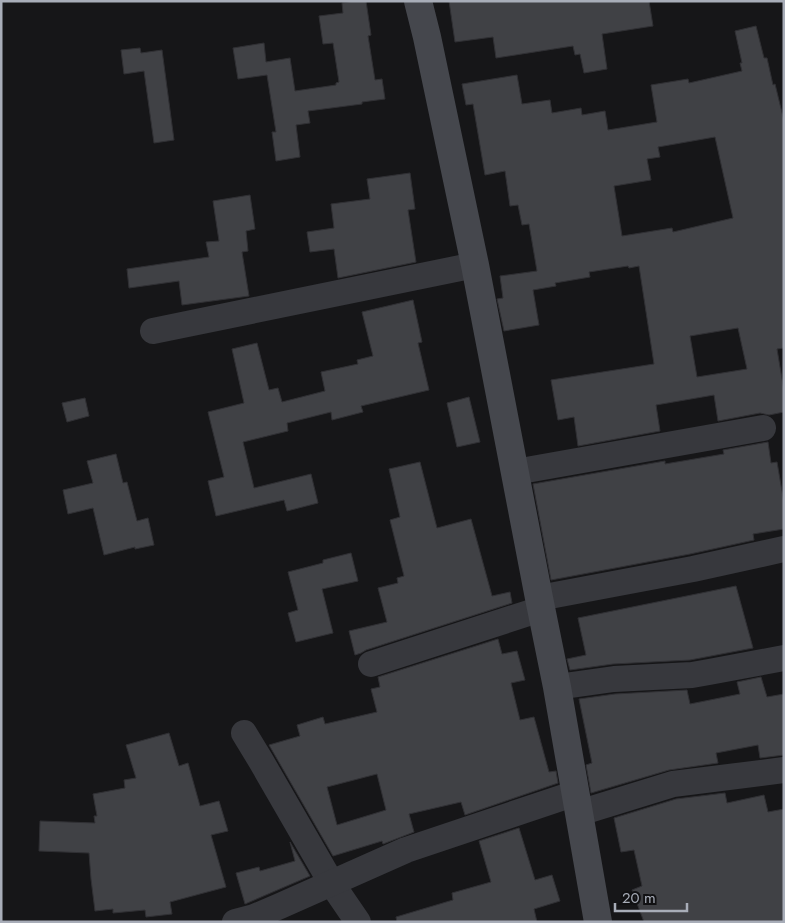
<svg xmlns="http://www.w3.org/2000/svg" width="785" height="923" font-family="Jost,sans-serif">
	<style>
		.building { fill: #404145; stroke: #303034; fill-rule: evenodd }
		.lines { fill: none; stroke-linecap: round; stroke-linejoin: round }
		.street { stroke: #37383d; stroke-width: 26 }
		.secondary { stroke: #45474d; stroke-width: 28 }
	</style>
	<rect width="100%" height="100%" fill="#161618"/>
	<g class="building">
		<polygon points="354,1 366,1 371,35 368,36 375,80 382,79 385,99 362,102 362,104 308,111 310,123 296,125 300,157 276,161 272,132 276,132 267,75 238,79 233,48 264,43 266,62 290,58 295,91 336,85 336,83 339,82 333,43 323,44 319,16 343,13 342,3"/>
		<polygon points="449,1 649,1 653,26 602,34 607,69 584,73 580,54 575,55 573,46 496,58 493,37 455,42"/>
		<path d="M756,26L764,58H767L773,85L775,84L784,121V348L777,349L784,391V412L769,415L760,413L718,421L714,395L656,405L660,431L578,446L574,417L558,420L551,380L654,364L639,266L629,268L628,266L589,272L590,277L555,283L556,286L533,290L539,325L504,331L497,299L503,298L500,276L537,271L529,224L522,225L518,205L510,206L505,171L485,175L473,104L466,105L462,84L517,75L522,104L550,100L552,113L581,108L582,115L605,111L608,130L657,122L651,85L688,79L689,83L742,71L740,63H742L735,31ZM715,137L733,218L673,232L672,228L622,236L614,186L651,180L647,159L660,157L658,147ZM738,328L747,369L697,377L690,336Z"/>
		<polygon points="140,48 141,53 162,50 174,140 154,143 144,71 124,74 121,50"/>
		<polygon points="410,173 415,209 408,210 416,262 338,278 334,249 310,252 307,232 334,228 331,204 370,199 367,179"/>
		<polygon points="250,195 255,229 246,231 248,251 242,252 249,296 182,305 179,281 129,288 127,269 209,257 206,242 219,241 213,201"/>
		<polygon points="413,300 422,342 418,343 429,390 361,406 363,412 332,420 331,412 287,423 288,431 243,442 254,488 311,474 318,503 287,511 284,500 216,516 208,481 224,477 208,412 244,403 232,349 257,343 269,390 278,388 282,402 325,391 321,372 358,364 357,360 373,356 362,312"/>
		<polygon points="469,397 480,442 457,447 447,403"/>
		<polygon points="85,398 89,416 67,422 62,403"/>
		<polygon points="768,442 771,463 777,462 784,503 784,529 753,534 754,540 690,554 551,580 533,484 665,461 665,464 724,454 723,450"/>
		<polygon points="116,454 123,483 127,482 137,521 148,518 154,545 135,549 135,547 104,555 93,508 68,514 63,490 93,483 87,461"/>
		<polygon points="420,462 437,528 471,519 492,596 510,592 512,603 366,650 361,653 355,655 349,631 387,622 378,588 398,583 397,578 404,576 390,520 400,517 389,469"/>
		<polygon points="351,553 358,581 322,589 333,633 296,642 288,613 298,610 288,572 323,563 323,560"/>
		<polygon points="736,586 753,648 690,660 613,664 570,670 567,659 586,655 578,618"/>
		<path d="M498,639L502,654L517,651L525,680L511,683L520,720L534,717L549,772L556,771L558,783L465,815L461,802L409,814L414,832L383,844L382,841L333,856L269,745L300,736L297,725L323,717L325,724L377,712L371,689L380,687L378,677ZM377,774L386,810L337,825L327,787Z"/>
		<polygon points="761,677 767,697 784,694 784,755 760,758 758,745 716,753 718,763 669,770 591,793 586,765 592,763 579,699 615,694 687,690 690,704 740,694 737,682"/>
		<polygon points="169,733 179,766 188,763 200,806 219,801 228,831 211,835 226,887 170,902 172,914 146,917 145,910 113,913 113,909 95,911 91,879 89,853 39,851 40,821 95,823 94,816 97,816 93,794 125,788 124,780 136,778 126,745"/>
		<polygon points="725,793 727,803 764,795 768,812 784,809 784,922 644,922 632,890 642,886 634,850 621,852 614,818 676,799"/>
		<polygon points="519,828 535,880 552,875 560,901 534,909 537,922 397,922 396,917 453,900 452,893 491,882 479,841"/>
		<polygon points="290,842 310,876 245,904 236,873 259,867 260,871 295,861"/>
	</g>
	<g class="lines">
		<g class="street">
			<polyline points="153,331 475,265"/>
			<polyline points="515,472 763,428"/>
			<polyline points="539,598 693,569 784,549"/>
			<polyline points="371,664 541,609"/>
			<polyline points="557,687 614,679 692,675 709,672 784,658"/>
			<polyline points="244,733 261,761 332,884 358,922"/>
			<polyline points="579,813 673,784 784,770"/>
			<polyline points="235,922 254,917 280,906 406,850 576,793"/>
		</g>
		<polyline class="secondary" points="418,1 427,37 475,265 539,598 557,687 598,922"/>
	</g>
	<rect width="785" height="923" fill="none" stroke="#a8adb8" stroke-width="5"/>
	<path d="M615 903v8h72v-8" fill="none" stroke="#a8adb8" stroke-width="2.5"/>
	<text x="622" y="903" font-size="15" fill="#a8adb8" stroke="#111113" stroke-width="4" paint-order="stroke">20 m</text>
</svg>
